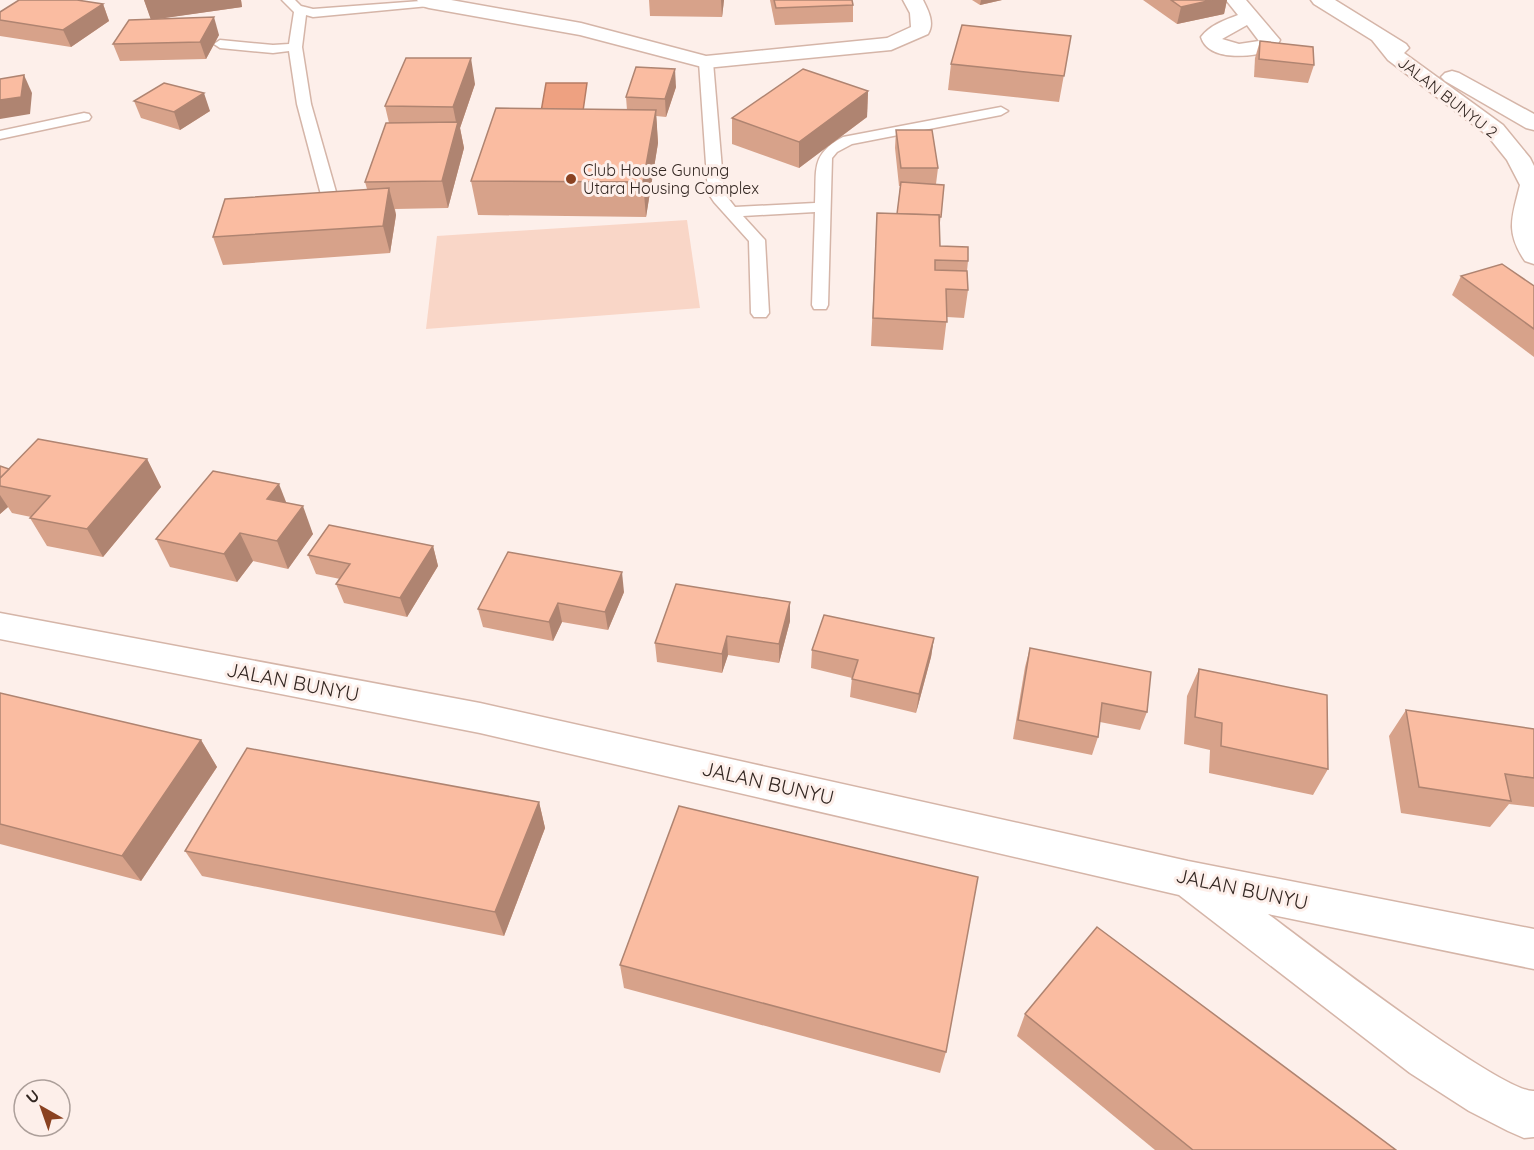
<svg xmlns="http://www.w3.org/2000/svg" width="1534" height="1150" font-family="Quicksand,sans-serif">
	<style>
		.green { fill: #f9d6c7 }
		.water { fill: #eea181; stroke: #b67c64; stroke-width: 1.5 }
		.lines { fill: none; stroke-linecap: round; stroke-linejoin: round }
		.lane-casing { stroke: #d5b5a8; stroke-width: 3 }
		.street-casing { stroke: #d5b5a8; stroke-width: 3 }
		.lane { fill: #fff; fill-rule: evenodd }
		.street { fill: #fff; fill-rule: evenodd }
		.wall { fill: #d7a28a }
		.shaded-wall { fill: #af8471 }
		.building { fill: #fabca1; stroke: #af8471; stroke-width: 1.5 }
		.poi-dot { fill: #8a4221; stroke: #fdefea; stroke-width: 2 }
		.labels { text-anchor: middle; stroke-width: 6; stroke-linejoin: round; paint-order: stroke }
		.far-street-label { font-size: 16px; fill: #322621; stroke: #fdefea }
		.far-poi-label { font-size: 16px; fill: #322621; stroke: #fdefea; text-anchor: start }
		.street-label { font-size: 20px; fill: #322621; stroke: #fdefea }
	</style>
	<rect width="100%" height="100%" fill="#fdefea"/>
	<polygon class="green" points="687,220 700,308 426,329 437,236"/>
	<polygon class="water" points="546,83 587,83 580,132 538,129"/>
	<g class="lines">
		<defs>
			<g id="lane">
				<polygon points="282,0 295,0 301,6 313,9 434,0 435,2 429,6 313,17 306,15 302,47 311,104 340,206 337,209 332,211 324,206 297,104 289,51 273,53 220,48 214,44 220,40 273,45 289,44 294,12"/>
				<path d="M706,58L713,62L724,193L735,207L815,203C817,169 810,155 843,137L1001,107L1008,111L1001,115L852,144L837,152L832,158L828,305L826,309H814L812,305L815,212L743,216L765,240L769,313L766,317H754L751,313L749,241L714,202L708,193L699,62Z"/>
				<polygon points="84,113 89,114 91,117 89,120 0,139 0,131"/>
			</g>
			<g id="street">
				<path d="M417,0H451L581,23L706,56L887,38L911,27L910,13L903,0H923C928,10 935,23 928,34L891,50L706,68L580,35L429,8L422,6Z"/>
				<path d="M1226,0H1246L1280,40L1275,49C1256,57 1209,63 1201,37C1210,25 1225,20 1238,15ZM1247,25L1259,41L1239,44L1222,39Z"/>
				<path d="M1311,0H1335L1406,44L1409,48L1404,53L1503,125L1530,158L1534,166V264L1525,261C1505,232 1512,217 1520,185L1507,160L1487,135L1388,60L1372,40L1314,4Z"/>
				<polygon points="1452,71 1459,73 1534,114 1534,130 1526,128 1445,81 1441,77 1445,73"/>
				<path d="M0,613L480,703L1188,861L1534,929V969L1268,914C1306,942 1502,1094 1534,1091V1137L1524,1138L1508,1131L1469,1111L1410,1073L1179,895L480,733L0,639Z"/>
			</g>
		</defs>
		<use href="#lane" class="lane-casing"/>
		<use href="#street" class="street-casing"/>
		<use href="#lane" class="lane"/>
		<use href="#street" class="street"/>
	</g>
	<g class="wall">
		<polygon points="144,0 241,0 242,7 156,19 219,35 206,59 120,61 113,44 151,19"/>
		<polygon points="649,0 724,0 722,17 650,16"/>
		<polygon points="770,0 852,0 853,5 853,22 775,25"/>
		<polygon points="972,0 1002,0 980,5"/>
		<polygon points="1143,0 1227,0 1224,14 1177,24"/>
		<polygon points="103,4 109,21 71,47 0,36 0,12"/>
		<polygon points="1071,36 1059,102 948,90 951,64"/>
		<polygon points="1260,41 1314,65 1308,83 1254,77 1255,58"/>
		<polygon points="475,84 460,128 464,148 448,208 395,209 396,215 390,253 223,265 213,237 367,189 365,182 389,123 385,106"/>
		<polygon points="676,87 666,117 656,116 658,143 646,217 478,215 471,181 627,110 626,97"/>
		<polygon points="868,91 867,117 799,168 732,144 732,118"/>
		<polygon points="134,101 210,111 180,130 141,118"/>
		<polygon points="896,130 938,168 936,184 944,185 939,232 940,246 968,261 967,271 968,290 964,318 947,317 943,350 871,346 877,213 897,214 900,186 899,186 895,148"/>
		<polygon points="1461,276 1534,286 1534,357 1452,295"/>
		<polygon points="147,459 161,487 103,557 47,546 30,518 31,517 12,513 8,507 0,514 0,466 9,469"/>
		<polygon points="286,503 313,534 288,569 253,561 237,582 170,567 156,539"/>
		<polygon points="433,546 438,566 407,617 344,603 336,584 340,579 316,574 308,555"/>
		<polygon points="624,592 608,630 562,622 553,641 483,627 478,609"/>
		<polygon points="790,602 790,621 779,663 728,655 722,673 657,662 655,643"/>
		<polygon points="934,638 931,657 916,713 850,697 852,678 811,668 812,650"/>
		<polygon points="1030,648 1147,712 1140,730 1100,722 1098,737 1092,755 1013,739 1025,667"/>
		<polygon points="1199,669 1328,769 1313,795 1209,773 1210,750 1184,744 1187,696"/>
		<polygon points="0,693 201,740 217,767 141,881 0,844"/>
		<polygon points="1406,710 1534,729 1534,807 1509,804 1490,827 1401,813 1389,736"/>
		<polygon points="539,802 545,828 504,936 202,876 185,851"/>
		<polygon points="620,965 946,1052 940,1073 624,988"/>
		<polygon points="1025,1014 1396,1150 1155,1150 1017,1036"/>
	</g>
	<g class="shaded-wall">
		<polygon points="144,0 241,0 242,7 151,20"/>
		<polygon points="721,0 724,0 722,17"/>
		<polygon points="981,0 1002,0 980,5"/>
		<polygon points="1212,0 1227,0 1224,14 1177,24 1181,7"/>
		<polygon points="103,4 109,21 71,47 63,30"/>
		<polygon points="214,17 219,35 206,59 200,42"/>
		<polygon points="471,58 475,84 460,128 464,148 448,208 442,181 457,127 453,107"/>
		<polygon points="675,69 676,87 666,117 665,99"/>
		<polygon points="24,75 32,93 30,114 0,119 0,100"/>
		<polygon points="868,91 867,117 799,168 799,142"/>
		<polygon points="204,93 210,111 180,130 174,112"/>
		<polygon points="656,110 658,143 646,217 643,182"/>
		<polygon points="389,188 396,215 390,253 383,226"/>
		<polygon points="147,459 161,487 103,557 87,529"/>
		<polygon points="279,484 290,512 267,499"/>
		<polygon points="0,495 8,507 0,514"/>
		<polygon points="303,506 313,534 288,569 277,541"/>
		<polygon points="240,533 253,561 237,582 224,554"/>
		<polygon points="433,546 438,566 407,617 400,598"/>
		<polygon points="622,572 624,592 608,630 605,612"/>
		<polygon points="790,602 790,621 779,663 779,644"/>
		<polygon points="558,603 562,622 553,641 549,622"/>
		<polygon points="727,636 728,655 722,673 722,654"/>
		<polygon points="934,638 931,657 916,713 919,694"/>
		<polygon points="201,740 217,767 141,881 122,856"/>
		<polygon points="539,802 545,828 504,936 495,912"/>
	</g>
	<g class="building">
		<polygon points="19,0 77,0 103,4 63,30 0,20 0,12"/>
		<polygon points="774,0 852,0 853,5 776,8"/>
		<polygon points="1171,0 1212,0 1181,7"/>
		<polygon points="214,17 200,42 113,44 129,20"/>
		<polygon points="962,25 1071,36 1064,76 951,64"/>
		<polygon points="1260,41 1313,47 1314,65 1259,59"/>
		<polygon points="406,58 471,58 453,107 385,106"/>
		<polygon points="636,67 675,69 665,99 626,97"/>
		<polygon points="803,69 868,91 799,142 732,118"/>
		<polygon points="24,75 21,97 0,100 0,79"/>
		<polygon points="164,83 204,93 174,112 134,101"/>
		<polygon points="496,108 656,110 643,182 471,181"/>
		<polygon points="458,122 442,181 365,182 386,123"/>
		<polygon points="896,130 932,130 938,168 901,168"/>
		<polygon points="901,182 944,185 941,217 939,217 939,215 897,214"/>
		<polygon points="389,188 383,226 213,237 225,199"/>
		<polygon points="877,213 939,215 940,246 968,247 968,261 935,260 935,270 967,271 968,290 946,289 947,322 873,318"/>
		<polygon points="1502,264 1534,286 1534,329 1461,276"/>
		<polygon points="38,439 147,459 87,529 30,518 50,496 0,486 0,478"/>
		<polygon points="0,466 9,469 0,478"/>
		<polygon points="213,471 279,484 267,499 303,506 277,541 240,533 224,554 156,539"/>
		<polygon points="329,525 433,546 400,598 336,584 350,564 308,555"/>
		<polygon points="508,552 622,572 605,612 558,603 549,622 478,609"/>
		<polygon points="676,584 790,602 779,644 727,636 722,654 655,643"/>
		<polygon points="824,615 934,638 919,694 852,679 858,660 812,650"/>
		<polygon points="1030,648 1151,672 1147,712 1102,703 1098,737 1018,720"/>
		<polygon points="1199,669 1327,695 1328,769 1221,746 1222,723 1195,717"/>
		<polygon points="0,693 201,740 122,856 0,824"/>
		<polygon points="1406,710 1534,729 1534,778 1505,774 1511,801 1419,787"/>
		<polygon points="247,748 539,802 495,912 185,851"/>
		<polygon points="679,806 978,877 946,1052 620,965"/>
		<polygon points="1097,927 1396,1150 1193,1150 1025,1014"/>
	</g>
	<circle class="poi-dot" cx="571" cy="179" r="6"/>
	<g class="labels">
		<g class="far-street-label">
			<text transform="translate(1448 97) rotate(38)" y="6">JALAN BUNYU 2</text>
		</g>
		<g class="far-poi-label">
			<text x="583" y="176">Club House Gunung<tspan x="583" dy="18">Utara Housing Complex</tspan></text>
		</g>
		<g class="street-label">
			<text transform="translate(293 682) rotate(11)" y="7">JALAN BUNYU</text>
			<text transform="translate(768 783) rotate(13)" y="7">JALAN BUNYU</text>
			<text transform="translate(1242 889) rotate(12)" y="7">JALAN BUNYU</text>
		</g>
	</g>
	<g transform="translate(42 1108) rotate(320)"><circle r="28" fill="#fdefea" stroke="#ac9f9a" stroke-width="1.5"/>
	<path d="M0-4.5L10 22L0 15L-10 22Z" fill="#8a4221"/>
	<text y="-9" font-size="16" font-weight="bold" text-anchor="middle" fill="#322621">U</text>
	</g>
</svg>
